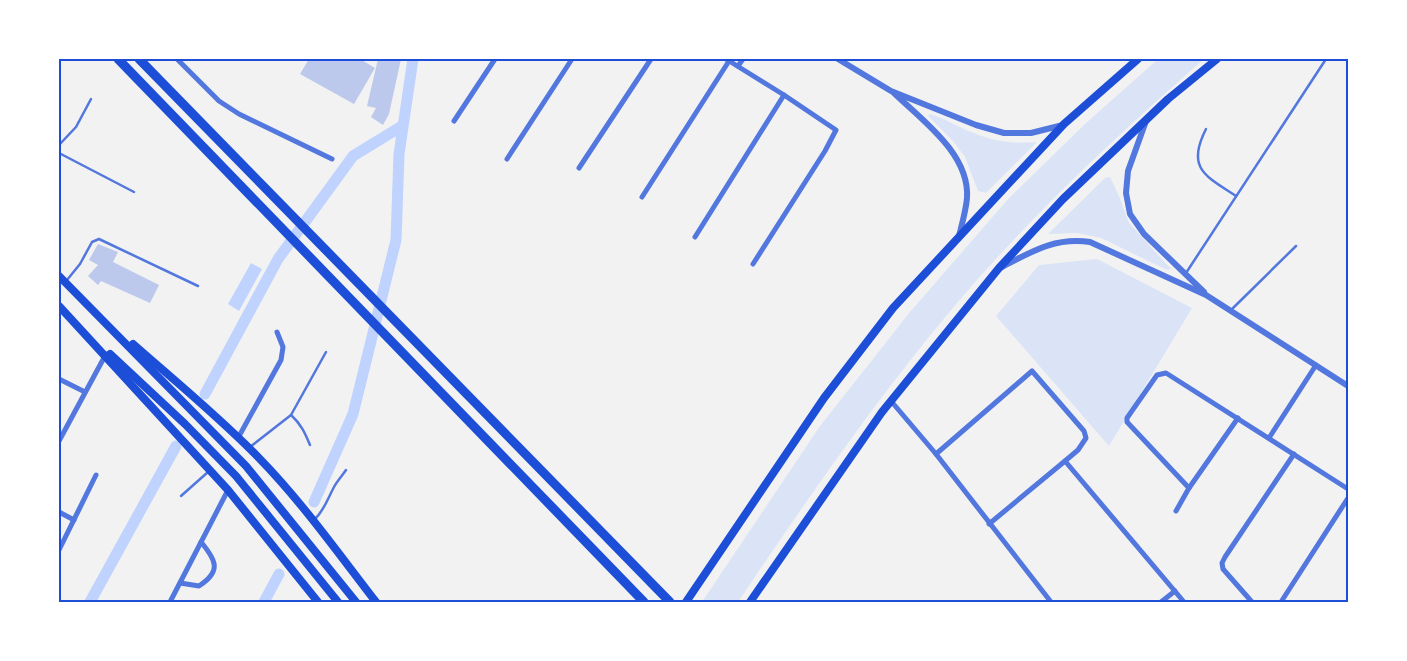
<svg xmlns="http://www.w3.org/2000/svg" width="1407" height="661" font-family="'Alegreya Sans',sans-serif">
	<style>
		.green { fill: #dbe4f7 }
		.water { fill: #bfd3fe }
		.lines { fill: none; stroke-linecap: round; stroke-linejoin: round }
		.canal { stroke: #bfd3fe; stroke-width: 11 }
		.building { fill: #bdc9ec }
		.service { stroke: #5277de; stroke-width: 2.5 }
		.minor { stroke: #5277de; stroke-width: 5 }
		.tertiary { stroke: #5277de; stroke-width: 6 }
		.secondary { stroke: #1d4ed8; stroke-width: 8 }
		.motorway { stroke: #1d4ed8; stroke-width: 9 }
		.neatline { fill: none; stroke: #1d4ed8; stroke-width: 2 }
	</style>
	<rect width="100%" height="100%" fill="#f2f2f2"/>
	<g class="green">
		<path d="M1158,59H1204C1113,139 1024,222 947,315C871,406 804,504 738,602H702L820,426L910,312L1009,198L1085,124Z"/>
		<path d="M930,114C945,118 959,128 974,133C995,142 1015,144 1037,142L986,193L978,191L965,157L953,141L928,116Z"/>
		<polygon points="1110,177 1119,196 1129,223 1171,269 1167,270 1101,238 1077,233 1048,234 1105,178"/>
		<polygon points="1097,259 1192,308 1109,446 996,316 1039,265"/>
	</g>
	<polygon class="water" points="251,263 262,269 239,311 228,304"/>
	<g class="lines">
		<g class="canal">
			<polyline points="205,394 278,259 353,156 402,126"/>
			<polyline points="314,502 353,414 396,240 399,154 413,59"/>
			<polyline points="90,602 176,446"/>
			<polyline points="264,602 279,574"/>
		</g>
	</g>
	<g class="building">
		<polygon points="309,59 360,59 375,68 354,104 300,74"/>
		<polygon points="378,59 401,59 389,114 383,125 371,117 376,108 367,106"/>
		<polygon points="98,244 118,252 113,262 159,285 150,303 101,281 98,285 88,276 98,265 89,260"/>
	</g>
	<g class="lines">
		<g class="service">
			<path d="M1206,129C1186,168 1205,176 1236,196"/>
			<polyline points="59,145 76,127 91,99"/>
			<polyline points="59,153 134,192"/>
			<polyline points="1186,273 1326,59"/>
			<polyline points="67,280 80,264 92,242 99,239 198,286"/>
			<polyline points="1231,310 1296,246"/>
			<path d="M291,415C301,424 305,433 310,445"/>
			<polyline points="250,447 291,415 326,352"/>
			<polyline points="181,496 208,472"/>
			<path d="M315,519C325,509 327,500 334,487C337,481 342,476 346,470"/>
		</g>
		<g class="minor">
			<polyline points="177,59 219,101 239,114 332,159"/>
			<polyline points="726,59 784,95 836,130 825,151 753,264"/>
			<polyline points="738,66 743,59"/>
			<polyline points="454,121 495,59"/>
			<polyline points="507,159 572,59"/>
			<polyline points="579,168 651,59"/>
			<polyline points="642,197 729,61"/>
			<polyline points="695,237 784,95"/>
			<polyline points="59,379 85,392"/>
			<polyline points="891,401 936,454 1051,602"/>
			<polyline points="238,438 281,360 283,347 277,332"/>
			<polyline points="1269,438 1316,365"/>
			<polyline points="59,441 106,354"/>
			<polyline points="936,454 1032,371 1084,431 1086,438 1078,450 1065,461"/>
			<polyline points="1189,488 1127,422 1127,418 1157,375 1166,373 1348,489"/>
			<polyline points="1176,511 1189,488 1238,418"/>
			<polyline points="59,512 74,520"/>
			<polyline points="989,524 1065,461 1184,602"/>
			<polyline points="59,550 96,475"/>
			<path d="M180,583L199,586C222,571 216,560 201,542"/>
			<polyline points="170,602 228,490"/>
			<polyline points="1161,602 1175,591"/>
			<polyline points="1252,602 1223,569 1222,563 1225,557 1294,454"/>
			<polyline points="1281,602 1348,498"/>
		</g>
		<g class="tertiary">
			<polyline points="838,59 891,91 976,125 1004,133 1031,133 1063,125"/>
			<path d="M894,93C922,120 970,154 967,198C966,210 962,224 959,236"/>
			<polyline points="1146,121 1128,171 1126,193 1130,214 1144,234 1204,292"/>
			<path d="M1000,268C1031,252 1054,237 1090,242L1206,295L1348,386"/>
		</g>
		<g class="secondary">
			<polyline points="59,276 246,466 356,602"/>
			<polyline points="59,306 228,490 318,602"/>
			<path d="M133,344C175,381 219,417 258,457C302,502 338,553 376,602"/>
			<polyline points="110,354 185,424 236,476 338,602"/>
			<polyline points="686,602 824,398 893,308 1064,124 1138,59"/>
			<polyline points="750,602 882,412 999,268 1063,199 1168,99 1217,59"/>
		</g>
		<g class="motorway">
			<polyline points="118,59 644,602"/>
			<polyline points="139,59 670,602"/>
		</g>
	</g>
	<rect width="1407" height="661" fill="none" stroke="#ffffff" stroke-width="120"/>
	<rect x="60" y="60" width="1287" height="541" class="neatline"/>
</svg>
